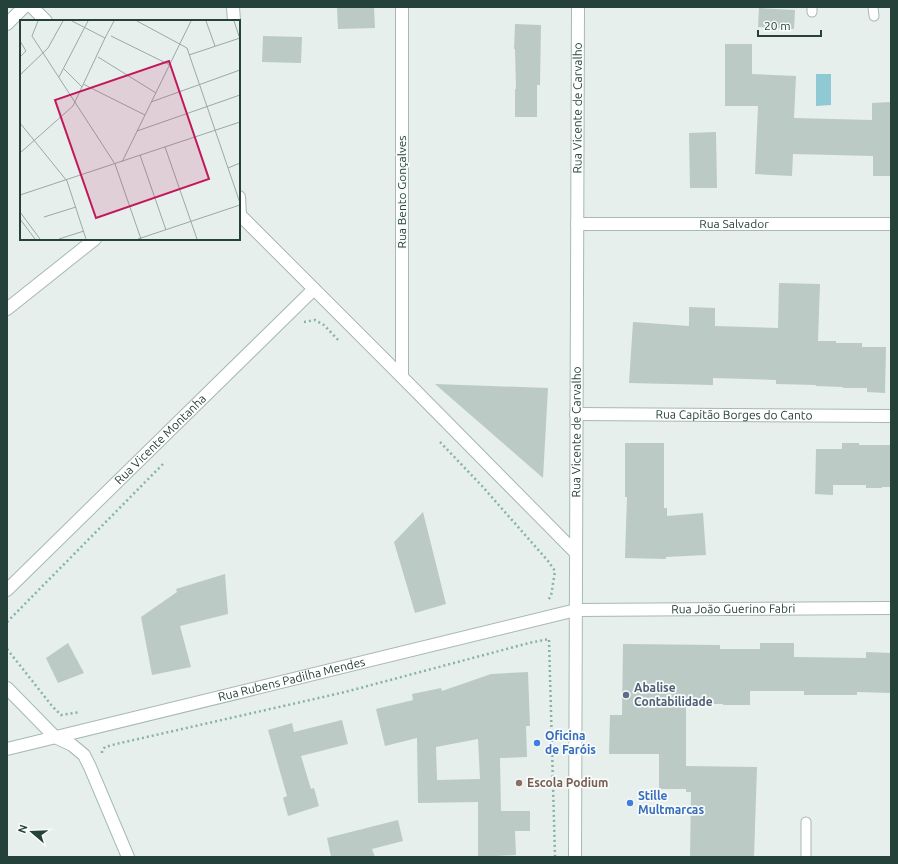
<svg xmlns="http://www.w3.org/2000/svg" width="898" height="864" font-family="Ubuntu,sans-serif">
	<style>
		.water { fill: #8ec9d4 }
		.building { fill: #bbcac4; fill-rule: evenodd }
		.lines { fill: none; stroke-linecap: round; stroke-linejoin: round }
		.lane-casing { stroke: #a8b8b2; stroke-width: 11 }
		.street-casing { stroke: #a8b8b2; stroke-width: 14 }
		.secondary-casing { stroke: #a4bbb3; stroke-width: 14 }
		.path { stroke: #86b3a5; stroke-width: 2.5; stroke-dasharray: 2 3; stroke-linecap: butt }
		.lane { stroke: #fff; stroke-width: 9 }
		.street { stroke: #fff; stroke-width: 12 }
		.secondary { stroke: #fff; stroke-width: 12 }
		.service-dot { fill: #5c6f8a; stroke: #f7fbf9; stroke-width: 1.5 }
		.shop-dot { fill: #3f7fe0; stroke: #f7fbf9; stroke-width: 1.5 }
		.education-dot { fill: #8d6e63; stroke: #f7fbf9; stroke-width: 1.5 }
		.labels { text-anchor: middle; stroke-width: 3.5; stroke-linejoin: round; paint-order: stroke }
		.street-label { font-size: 12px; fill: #24423a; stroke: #f7fbf9 }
		.service-label { font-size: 12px; font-weight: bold; fill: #4e5e75; stroke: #f7fbf9; text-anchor: start }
		.shop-label { font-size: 12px; font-weight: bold; fill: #366cbe; stroke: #f7fbf9; text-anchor: start }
		.education-label { font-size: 12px; font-weight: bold; fill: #785e54; stroke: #f7fbf9; text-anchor: start }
		.inset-road { fill: none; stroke: #98aaa4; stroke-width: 1 }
		.view { fill: #c2185b; fill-opacity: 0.15; stroke: #c2185b; stroke-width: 2 }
		.inset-edge { fill: none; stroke: #24423a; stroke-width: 2 }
	</style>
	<rect width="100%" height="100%" fill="#e6efeb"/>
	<polygon class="water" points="816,74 831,74 831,105 816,106"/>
	<g class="building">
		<polygon points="337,7 374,7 375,28 338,29"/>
		<polygon points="759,8 795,10 794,29 758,27"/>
		<polygon points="515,24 541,25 540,85 537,85 537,117 515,117 515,89 516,89 515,49 514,49"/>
		<polygon points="263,36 302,37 301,63 262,62"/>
		<polygon points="725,44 752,44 752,74 796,76 794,118 872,120 872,103 891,102 891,176 873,176 873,156 793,154 792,176 755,174 758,106 725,106"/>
		<polygon points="716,132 717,188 690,188 689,133"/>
		<polygon points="779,283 820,284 818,341 836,341 836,343 862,343 862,347 886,347 885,393 867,392 867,388 843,388 843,387 816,386 816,385 776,384 776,380 713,378 713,385 629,383 633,322 689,326 689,307 715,308 715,326 778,328"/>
		<polygon points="435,384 548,388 543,478"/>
		<polygon points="625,443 664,443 664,508 667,508 667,516 703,513 706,555 666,557 666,559 625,558 627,497 625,497"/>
		<polygon points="842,443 859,443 859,445 891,445 891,487 882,487 882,488 866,488 866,485 833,485 833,495 815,494 816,449 842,449"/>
		<polygon points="423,512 446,604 415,613 394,542"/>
		<polygon points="225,574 228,614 180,626 191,667 152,675 141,617 177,592 176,589"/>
		<polygon points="68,643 84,673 58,683 46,658"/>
		<polygon points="760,643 794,643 794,657 866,658 866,652 891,653 891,693 857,692 857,695 804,695 804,691 750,691 750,705 723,705 723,704 686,704 686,766 757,767 754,857 690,857 691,792 686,792 686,789 659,789 659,754 609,754 610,715 622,715 623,644 720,645 720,649 760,649"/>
		<path d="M528,672L530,726H526L527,757L500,758L501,811H530V831H515L516,855L478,857V802L418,803L417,738L385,746L376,709L413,700L412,694L441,688L442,691L491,674ZM478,739L480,779L437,780L436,747Z"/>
		<polygon points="342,720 348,744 301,756 311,789 314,788 319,806 288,816 283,798 287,796 268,730 292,723 294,732"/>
		<polygon points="398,820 403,841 372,849 375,857 331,857 327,838"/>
	</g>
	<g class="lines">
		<defs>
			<g id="lane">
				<polyline points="812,7 812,12"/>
				<polyline points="873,7 874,16"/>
				<polyline points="806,857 806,822"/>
			</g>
			<g id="street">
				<polyline points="32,7 46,21"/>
				<polyline points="233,7 234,21"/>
				<polyline points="402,7 402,377"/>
				<polyline points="7,24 24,7"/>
				<polyline points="239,197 240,215"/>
				<polyline points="239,214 402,377 576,553"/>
				<path id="s1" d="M577,224H891"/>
				<polyline points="7,309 95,239"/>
				<path id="s2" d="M576,414L891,416"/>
				<path id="s3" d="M7,590L314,289"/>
				<path id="s4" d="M7,749L576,610L891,608"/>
			</g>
			<g id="secondary">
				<polyline points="7,688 55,737 72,745 84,755 90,767 128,857"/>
				<path id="s5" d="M575,857L578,7"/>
			</g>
		</defs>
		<use href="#lane" class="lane-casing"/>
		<use href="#street" class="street-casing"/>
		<use href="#secondary" class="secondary-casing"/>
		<g class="path">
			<polyline points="304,322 315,320 324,325 339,341"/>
			<polyline points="440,442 482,486 548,561 555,571 551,596 548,600"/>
			<polyline points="7,622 164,463"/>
			<polyline points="7,649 52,706 61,715 80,712"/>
			<polyline points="102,753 102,751 105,747 116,744 345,692 529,643 549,639 555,857"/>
		</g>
		<use href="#lane" class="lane"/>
		<use href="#street" class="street"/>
		<use href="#secondary" class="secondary"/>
	</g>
	<circle class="service-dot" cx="626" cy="695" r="4"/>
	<g class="shop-dot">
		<circle cx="537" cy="743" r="4"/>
		<circle cx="630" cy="803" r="4"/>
	</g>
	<circle class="education-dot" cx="519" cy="783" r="4"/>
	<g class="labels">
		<g class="street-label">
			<text dy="4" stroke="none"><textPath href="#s5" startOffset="749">Rua Vicente de Carvalho</textPath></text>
			<text transform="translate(402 192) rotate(-90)" y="4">Rua Bento Gonçalves</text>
			<text dy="4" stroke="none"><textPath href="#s1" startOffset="157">Rua Salvador</textPath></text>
			<text dy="4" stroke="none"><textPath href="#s2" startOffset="158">Rua Capitão Borges do Canto</textPath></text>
			<text dy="4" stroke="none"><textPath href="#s5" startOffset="425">Rua Vicente de Carvalho</textPath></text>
			<text dy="4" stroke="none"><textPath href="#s3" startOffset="215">Rua Vicente Montanha</textPath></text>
			<text dy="4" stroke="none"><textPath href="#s4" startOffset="743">Rua João Guerino Fabri</textPath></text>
			<text dy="4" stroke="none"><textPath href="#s4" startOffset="293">Rua Rubens Padilha Mendes</textPath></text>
		</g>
		<g class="service-label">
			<text x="634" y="692">Abalise<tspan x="634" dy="14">Contabilidade</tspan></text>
		</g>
		<g class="shop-label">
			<text x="545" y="740">Oficina<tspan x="545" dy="14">de Faróis</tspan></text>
			<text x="638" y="800">Stille<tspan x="638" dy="14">Multmarcas</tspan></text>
		</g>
		<g class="education-label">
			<text x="527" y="787">Escola Podium</text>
		</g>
	</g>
	<g transform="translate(20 20)">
		<rect width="220" height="220" fill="#e6efeb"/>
		<path class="inset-road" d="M18,1L12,16L95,144L121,219M52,1L85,18L94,1M117,1L167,28L220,183M186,1L195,26M214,1L220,19M91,16L150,45M0,21L6,31L0,37M169,35L220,18M78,37L136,73M44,49L62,67M0,55L28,28L43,1M39,57L68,1M63,64L125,95M131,82L220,50M0,103L47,161M117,111L220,75M145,127L177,219M0,133L53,86L85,18M120,135L146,210M102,142L171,1M208,148L220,143M47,161L66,219M0,175L220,102M0,192L20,219M24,197L56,187M0,199L15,219M39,219L64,211M118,219L220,185"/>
		<path class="view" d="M149,41L189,159L76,198L35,80Z"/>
		<rect width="220" height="220" class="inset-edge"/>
	</g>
	<rect width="898" height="864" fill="none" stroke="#24423a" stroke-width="16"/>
	<g transform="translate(32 832) rotate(289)" stroke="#f7fbf9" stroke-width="3" paint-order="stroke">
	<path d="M0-3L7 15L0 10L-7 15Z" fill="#24423a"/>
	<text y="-6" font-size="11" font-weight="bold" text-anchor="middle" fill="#24423a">N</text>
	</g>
	<path d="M758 30v6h63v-6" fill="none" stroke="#24423a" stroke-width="2"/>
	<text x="764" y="30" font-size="12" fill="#24423a" stroke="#f7fbf9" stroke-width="3" paint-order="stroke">20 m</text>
</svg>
